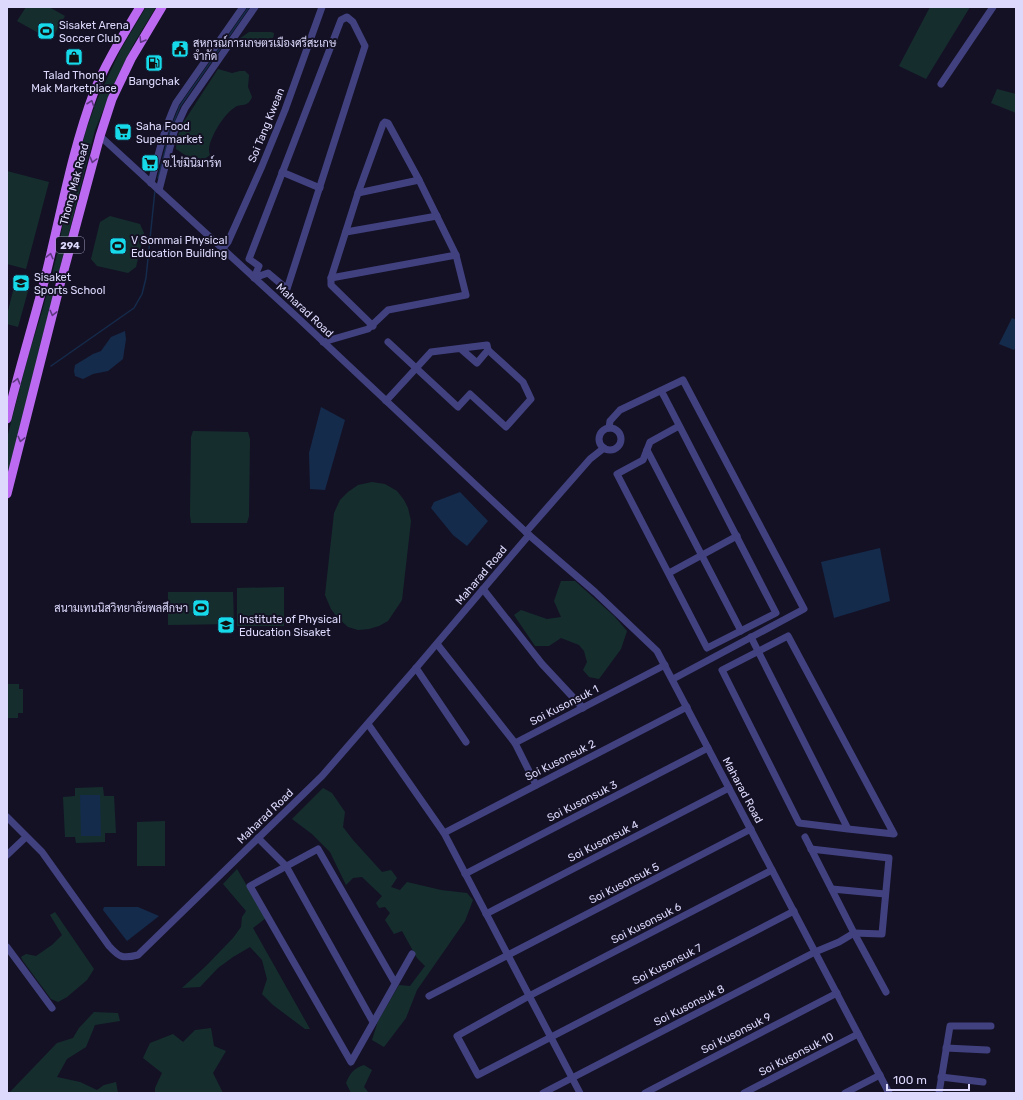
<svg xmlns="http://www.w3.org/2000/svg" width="1023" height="1100" font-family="Rubik,Sarabun,sans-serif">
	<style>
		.green { fill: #152e2d }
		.water { fill: #152b4b }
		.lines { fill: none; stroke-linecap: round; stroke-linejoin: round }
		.stream { stroke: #152b4b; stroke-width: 1.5 }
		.minor { stroke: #424180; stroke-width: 7 }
		.major { stroke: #bb6af1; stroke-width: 9 }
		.oneway { stroke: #5f3981 }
		.labels { text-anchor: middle; stroke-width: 4; stroke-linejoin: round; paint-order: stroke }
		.shield { fill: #141125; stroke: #a09dbc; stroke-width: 1 }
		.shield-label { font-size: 10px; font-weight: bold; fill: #dcd9fc }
		.poi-label { font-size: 11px; fill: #dcd9fc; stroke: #141125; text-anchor: start }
		.street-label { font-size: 11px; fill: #dcd9fc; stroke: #141125 }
	</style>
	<rect width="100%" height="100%" fill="#141125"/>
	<g class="green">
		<polygon points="26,7 49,7 65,16 51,40 17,21"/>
		<polygon points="146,7 156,7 133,45 111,91 95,130 59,272 57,275 54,275 53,273 53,270 59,247 66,204 86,130 97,100 121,49"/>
		<polygon points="930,7 970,7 926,79 899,66"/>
		<path d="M249,32H271L274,33C274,39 271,41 266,44L255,41L253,45L247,48L240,44L239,39Z"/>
		<path d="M218,69L232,73L240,71H245L249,75L248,87L252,97C247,109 241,102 234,108C224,114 210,137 209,149C209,151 209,153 210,155C197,166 187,156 176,149L177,138L183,123Z"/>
		<polygon points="997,89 1016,94 1016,113 991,103"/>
		<polygon points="7,171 49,182 26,269 7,264"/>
		<polygon points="110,216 140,224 144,233 136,267 128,273 97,266 91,259 100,222"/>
		<polygon points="14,287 28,291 18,327 7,324 7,315"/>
		<polygon points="50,289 52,289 54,292 7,478 7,438 29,353 41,315 48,290"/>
		<polygon points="193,431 248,432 250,439 249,516 247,523 191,523 190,515 191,437"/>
		<polygon points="372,482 385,484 397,491 404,500 408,508 411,521 402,600 388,621 379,626 369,629 358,630 348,627 337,617 331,609 325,595 334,513 340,500 348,492 358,485"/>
		<polygon points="561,581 575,581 614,616 627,631 621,649 599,679 589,677 583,670 587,662 584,651 579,645 561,638 549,646 535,646 514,615 521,610 547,619 561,617 554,601"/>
		<polygon points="284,587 284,626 237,626 237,588"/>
		<polygon points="168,592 233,592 234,624 168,625"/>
		<polygon points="7,684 19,684 19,689 23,689 23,713 18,713 18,718 7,718"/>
		<polygon points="103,787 104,796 114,796 116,833 105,833 105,842 76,843 75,837 65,837 63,797 75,796 75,788"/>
		<polygon points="323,788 332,793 345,812 343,827 353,840 382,872 391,870 397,878 391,887 400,890 407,882 441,890 467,893 473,900 465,921 417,990 406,1018 384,1047 372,1040 378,1021 399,985 410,986 425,966 417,958 402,931 394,934 385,920 390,913 385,907 379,908 376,903 382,896 362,877 353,878 346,885 330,852 312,834 292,819"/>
		<polygon points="165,821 165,866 137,866 137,822"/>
		<polygon points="237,869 266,918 253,928 310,1029 305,1029 273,1005 262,994 267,979 262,960 250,947 233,957 218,968 200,987 182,988 206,966 233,938 241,927 242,917 246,911 223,884"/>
		<polygon points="55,912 94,969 87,980 67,997 58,1002 51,999 23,961 21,957 26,954 36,956 52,945 62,935 50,915"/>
		<polygon points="94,1012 118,1013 120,1021 95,1025 86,1047 67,1059 57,1077 80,1082 97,1090 104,1085 116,1082 118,1093 9,1093 57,1043 73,1038 79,1028"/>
		<polygon points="211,1028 214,1046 226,1051 213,1073 223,1093 155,1093 155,1088 162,1073 143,1058 150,1043 173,1034 183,1042 195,1030"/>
		<path d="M364,1065L372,1070L364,1087L369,1093H351L346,1083C350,1073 354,1068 364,1065Z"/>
	</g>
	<g class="water">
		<polygon points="1012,318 1016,320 1016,347 1014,350 999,344"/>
		<polygon points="125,331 126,339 123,359 108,371 93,374 83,379 75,376 74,371 75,365 93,354 101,351 111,337"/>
		<polygon points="321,407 345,420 325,490 310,489 309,453"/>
		<polygon points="460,492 488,521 467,546 453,535 431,508 434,502"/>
		<polygon points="880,548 890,601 834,618 821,562"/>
		<polygon points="80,795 100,795 101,836 81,836"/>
		<polygon points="104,907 138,907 159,916 127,941 103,910"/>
	</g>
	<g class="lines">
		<g class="stream">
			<polyline points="158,178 170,131 180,106 249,7"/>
			<polyline points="51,366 134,308 142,294 146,278 155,190"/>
		</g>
		<g class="minor">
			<polygon points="347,17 353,22 365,46 287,289 268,273 254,278 259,266 249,259 341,20"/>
			<polyline points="941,84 993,7"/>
			<polyline points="100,136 297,317 529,535 595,592 657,651 889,1093"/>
			<polyline points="282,172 320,188"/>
			<path d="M151,183C158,155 164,129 176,103L243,7"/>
			<polyline points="159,190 174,132 185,108 255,7"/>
			<polyline points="358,193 419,180"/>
			<polyline points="346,232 437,216"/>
			<polyline points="223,248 228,242 262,166 285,110 322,7"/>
			<polyline points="331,278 456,255"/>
			<polyline points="323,342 368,329 388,310 466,295 456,255 419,180 388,123 385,122 383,124 358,193 331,278 331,285 373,326"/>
			<polyline points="388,342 458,407 470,394 506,427 531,399 523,382 488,350"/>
			<polyline points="661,391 664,396 776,613 707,648 617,474 643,460 650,442 679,426"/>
			<polyline points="386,401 431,352 487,345 488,350 477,363 461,349"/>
			<circle cx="610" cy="439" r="11"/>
			<polyline points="609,428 610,421 620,410 683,380 804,609 673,679"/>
			<polyline points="647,450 741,631"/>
			<polyline points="526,532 590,459 604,448"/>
			<polyline points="669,573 737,536"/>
			<polyline points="483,589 542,664 583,708"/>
			<polyline points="751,637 758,651 848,829 799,823 722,670 788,636 894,834 848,829"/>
			<polyline points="437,644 515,743"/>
			<polyline points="416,668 466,742"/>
			<polyline points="368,724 444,833 580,1093"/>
			<polyline points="536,785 515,743 665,665"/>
			<path d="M7,817L42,852L109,946C119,957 122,959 138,955L322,776L416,668L529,535"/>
			<polyline points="444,833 687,707"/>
			<polyline points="805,837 854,933 886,992"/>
			<polyline points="258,838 286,866 373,1022"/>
			<polyline points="7,855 26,837"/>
			<polyline points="772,870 529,996 457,1036 478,1075 794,911"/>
			<polyline points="465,874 708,748"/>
			<polyline points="832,889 885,894"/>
			<polyline points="486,914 729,788"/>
			<polyline points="7,947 52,1008"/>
			<path d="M395,983L318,849L250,886L351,1062C371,1026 392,990 412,954"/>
			<polyline points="429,996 751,829"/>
			<polyline points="946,1048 987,1050"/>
			<polyline points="941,1077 983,1082"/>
			<polyline points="543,1093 815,952 839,942 854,933 882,934 889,858 811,849"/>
			<polyline points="645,1093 837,993"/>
			<polyline points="744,1093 858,1034"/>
			<polyline points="845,1093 880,1075"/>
			<polyline points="939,1093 950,1026 991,1026"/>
		</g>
		<g class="major">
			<path d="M7,419C18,373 32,328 44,282C60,219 71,153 94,92C106,62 124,34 140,7"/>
			<polyline points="7,494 60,285 100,136 112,99 131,59 162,7"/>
		</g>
	</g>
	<defs><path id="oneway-chevron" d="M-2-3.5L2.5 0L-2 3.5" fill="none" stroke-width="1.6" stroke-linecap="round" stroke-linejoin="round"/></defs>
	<g class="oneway">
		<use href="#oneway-chevron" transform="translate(142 40) rotate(121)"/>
		<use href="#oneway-chevron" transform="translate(91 103) rotate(-71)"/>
		<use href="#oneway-chevron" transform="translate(93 160) rotate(105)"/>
		<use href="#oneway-chevron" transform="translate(50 256) rotate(-76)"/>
		<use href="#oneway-chevron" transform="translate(53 313) rotate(104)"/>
		<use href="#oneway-chevron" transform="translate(17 381) rotate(-75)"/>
		<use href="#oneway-chevron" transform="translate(21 439) rotate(104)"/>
	</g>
	<defs>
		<symbol id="stadium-square" viewBox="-11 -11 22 22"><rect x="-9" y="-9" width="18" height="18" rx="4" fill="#16daea" stroke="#141125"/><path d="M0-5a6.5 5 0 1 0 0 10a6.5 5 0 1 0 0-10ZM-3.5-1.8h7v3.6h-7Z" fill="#111"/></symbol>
		<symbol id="civic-square" viewBox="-11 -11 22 22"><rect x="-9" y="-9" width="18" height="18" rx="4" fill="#16daea" stroke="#141125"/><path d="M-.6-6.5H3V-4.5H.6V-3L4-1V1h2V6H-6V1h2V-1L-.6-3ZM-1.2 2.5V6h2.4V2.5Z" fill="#111"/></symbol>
		<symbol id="shop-square" viewBox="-11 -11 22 22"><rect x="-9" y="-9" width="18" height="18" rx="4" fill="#16daea" stroke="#141125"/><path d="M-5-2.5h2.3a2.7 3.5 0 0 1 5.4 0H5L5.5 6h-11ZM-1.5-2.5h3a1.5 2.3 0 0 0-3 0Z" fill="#111"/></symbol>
		<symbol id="fuel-square" viewBox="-11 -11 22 22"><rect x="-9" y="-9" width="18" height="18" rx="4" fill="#16daea" stroke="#141125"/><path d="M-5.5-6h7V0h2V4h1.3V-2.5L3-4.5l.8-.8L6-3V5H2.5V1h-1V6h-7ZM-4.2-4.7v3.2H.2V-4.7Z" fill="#111"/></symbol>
		<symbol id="supermarket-square" viewBox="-11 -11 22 22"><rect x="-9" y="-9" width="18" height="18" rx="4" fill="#16daea" stroke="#141125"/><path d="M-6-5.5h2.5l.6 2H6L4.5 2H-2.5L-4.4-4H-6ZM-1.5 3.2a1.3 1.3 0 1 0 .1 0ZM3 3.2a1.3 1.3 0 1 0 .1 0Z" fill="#111"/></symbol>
		<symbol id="university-square" viewBox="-11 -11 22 22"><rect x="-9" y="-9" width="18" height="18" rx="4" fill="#16daea" stroke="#141125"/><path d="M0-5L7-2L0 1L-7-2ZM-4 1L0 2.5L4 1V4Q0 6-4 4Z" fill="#111"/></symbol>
	</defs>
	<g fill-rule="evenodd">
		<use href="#stadium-square" x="36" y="21" width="20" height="20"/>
		<use href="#civic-square" x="170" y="39" width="20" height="20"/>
		<use href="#shop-square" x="64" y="47" width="20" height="20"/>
		<use href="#fuel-square" x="144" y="53" width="20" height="20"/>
		<use href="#supermarket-square" x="113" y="122" width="20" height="20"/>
		<use href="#supermarket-square" x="140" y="153" width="20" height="20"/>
		<use href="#stadium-square" x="108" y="236" width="20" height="20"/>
		<use href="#university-square" x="11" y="273" width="20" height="20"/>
		<use href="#stadium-square" x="191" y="598" width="20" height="20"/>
		<use href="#university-square" x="216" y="615" width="20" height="20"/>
	</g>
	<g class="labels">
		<rect class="shield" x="56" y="237" width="28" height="16" rx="3"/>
		<g class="shield-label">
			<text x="70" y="249">294</text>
		</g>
		<g class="poi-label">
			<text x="59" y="29">Sisaket Arena<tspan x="59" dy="13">Soccer Club</tspan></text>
			<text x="193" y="47">สหกรณ์การเกษตรเมืองศรีสะเกษ<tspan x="193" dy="13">จำกัด</tspan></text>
			<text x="74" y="79" text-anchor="middle">Talad Thong<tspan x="74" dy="13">Mak Marketplace</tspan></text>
			<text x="154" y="85" text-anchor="middle">Bangchak</text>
			<text x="136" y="130">Saha Food<tspan x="136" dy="13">Supermarket</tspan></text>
			<text x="163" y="167">ข.ไข่มินิมาร์ท</text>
			<text x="131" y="244">V Sommai Physical<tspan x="131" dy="13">Education Building</tspan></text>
			<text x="34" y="281">Sisaket<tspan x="34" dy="13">Sports School</tspan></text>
			<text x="188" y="612" text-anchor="end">สนามเทนนิสวิทยาลัยพลศึกษา</text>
			<text x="239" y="623">Institute of Physical<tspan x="239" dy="13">Education Sisaket</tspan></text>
		</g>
		<g class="street-label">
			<text transform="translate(266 125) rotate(-68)" y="4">Soi Tang Kwean</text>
			<text transform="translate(74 184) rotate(-75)" y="4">Thong Mak Road</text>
			<text transform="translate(305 310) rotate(43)" y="4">Maharad Road</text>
			<text transform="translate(481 575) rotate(-50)" y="4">Maharad Road</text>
			<text transform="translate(564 705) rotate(-27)" y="4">Soi Kusonsuk 1</text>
			<text transform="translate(560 760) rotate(-27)" y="4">Soi Kusonsuk 2</text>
			<text transform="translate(743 790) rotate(62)" y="4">Maharad Road</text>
			<text transform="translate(582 801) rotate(-27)" y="4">Soi Kusonsuk 3</text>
			<text transform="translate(265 816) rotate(-44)" y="4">Maharad Road</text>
			<text transform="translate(603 841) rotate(-27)" y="4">Soi Kusonsuk 4</text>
			<text transform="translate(624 883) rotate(-27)" y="4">Soi Kusonsuk 5</text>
			<text transform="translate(646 923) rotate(-27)" y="4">Soi Kusonsuk 6</text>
			<text transform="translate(667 964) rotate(-27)" y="4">Soi Kusonsuk 7</text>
			<text transform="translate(689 1005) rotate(-27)" y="4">Soi Kusonsuk 8</text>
			<text transform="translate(736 1033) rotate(-27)" y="4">Soi Kusonsuk 9</text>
			<text transform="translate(796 1054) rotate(-27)" y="4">Soi Kusonsuk 10</text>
		</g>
	</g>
	<rect width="1023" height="1100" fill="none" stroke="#dcd9fc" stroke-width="16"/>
	<path d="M887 1084v6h82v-6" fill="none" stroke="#dcd9fc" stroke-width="2"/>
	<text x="893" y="1084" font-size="12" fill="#dcd9fc" stroke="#141125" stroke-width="3" paint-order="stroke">100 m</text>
</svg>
